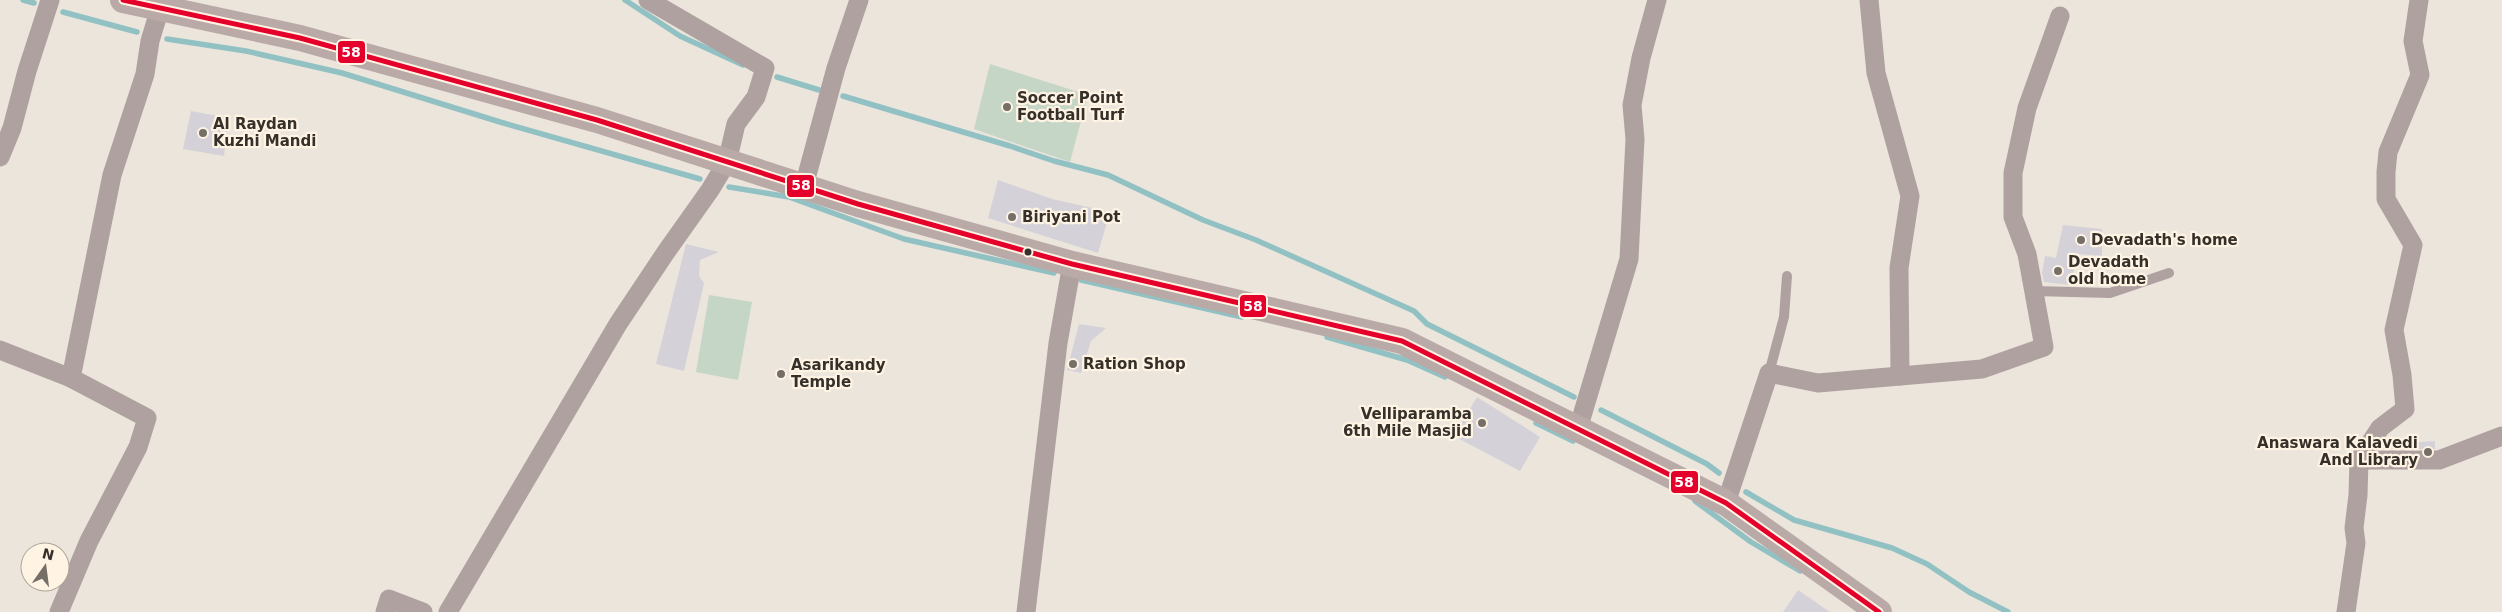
<svg xmlns="http://www.w3.org/2000/svg" width="2502" height="612" font-family="'DejaVu Sans',sans-serif">
	<style>
		.green { fill: #c5d6c7 }
		.lines { fill: none; stroke-linecap: round; stroke-linejoin: round }
		.stream { stroke: #92c1c4; stroke-width: 5.5 }
		.building { fill: #d4d2d8 }
		.service { stroke: #b0a1a1; stroke-width: 10 }
		.minor { stroke: #b0a1a1; stroke-width: 19 }
		.secondary { stroke: #b9aaa8; stroke-width: 26 }
		.bus-1-casing { stroke: #fff3e3; stroke-width: 9 }
		.bus-1 { stroke: #e4002b; stroke-width: 5 }
		.poi-dot { fill: #756f68; stroke: #fff3e3; stroke-width: 2 }
		.bus-dot { fill: #35302a; stroke: #fff3e3; stroke-width: 2 }
		.labels { text-anchor: middle; stroke-width: 4.5; stroke-linejoin: round; paint-order: stroke }
		.poi-label { font-size: 15px; font-weight: bold; fill: #35302a; stroke: #fff3e3; text-anchor: start }
		.line-badge { stroke: #fff3e3; stroke-width: 2 }
		.badge-label { font-size: 14px; text-anchor: middle; font-weight: bold; fill: #fff }
	</style>
	<rect width="100%" height="100%" fill="#ece5dc"/>
	<g class="green">
		<polygon points="990,64 1088,95 1070,162 974,129"/>
		<polygon points="709,295 752,302 738,380 696,372"/>
	</g>
	<g class="lines">
		<g class="stream">
			<polyline points="23,0 34,3"/>
			<polyline points="625,0 680,36 743,65"/>
			<polyline points="63,12 137,32"/>
			<polyline points="167,39 246,51 342,73 500,122 700,179"/>
			<polyline points="777,77 819,90"/>
			<polyline points="843,96 1010,146 1054,161 1108,175 1203,220 1256,240 1414,311 1427,324 1574,397"/>
			<polyline points="729,187 789,197 904,239 1054,273"/>
			<polyline points="1081,280 1242,317"/>
			<polyline points="1327,337 1407,360 1445,377"/>
			<polyline points="1601,410 1707,464 1719,473"/>
			<polyline points="1536,423 1573,441"/>
			<polyline points="1746,492 1794,520 1892,548 1927,564 1969,592 2008,612"/>
			<polyline points="1695,501 1751,542 1800,571"/>
		</g>
	</g>
	<g class="building">
		<polygon points="191,111 229,118 224,156 183,149"/>
		<polygon points="998,180 1052,199 1110,212 1098,253 988,218"/>
		<polygon points="2063,225 2102,229 2102,256 2077,254 2071,285 2044,282 2042,273 2045,256 2056,258"/>
		<polygon points="686,244 719,252 700,260 699,276 704,283 684,371 656,364"/>
		<polygon points="1079,324 1106,328 1091,341 1081,373 1067,370"/>
		<polygon points="1477,397 1540,437 1520,471 1454,436"/>
		<polygon points="2435,441 2435,449 2392,449 2392,444"/>
		<polygon points="1798,590 1830,612 1783,612"/>
	</g>
	<g class="lines">
		<g class="service">
			<polyline points="2034,291 2110,293 2169,273"/>
			<polyline points="1769,373 1784,317 1787,276"/>
		</g>
		<g class="minor">
			<polyline points="1869,0 1876,73 1910,196 1899,268 1900,376"/>
			<polyline points="0,157 12,128 27,71 50,0"/>
			<polyline points="804,186 836,68 859,0"/>
			<polyline points="0,350 71,378"/>
			<polyline points="1578,429 1629,259 1635,139 1632,105 1641,58 1657,0"/>
			<polyline points="2359,460 2380,428 2405,409 2402,375 2394,330 2413,245 2386,199 2386,172 2388,152 2420,75 2413,41 2419,0"/>
			<polyline points="1726,503 1769,373 1818,383 1982,369 2044,347 2027,254 2013,217 2013,173 2027,108 2060,16"/>
			<polyline points="59,612 89,541 138,447 147,418 71,378 112,175 145,74 150,41 160,8"/>
			<polyline points="385,612 389,599 423,612"/>
			<polyline points="448,612 618,324 666,252 710,190 727,162 736,124 756,97 765,68 648,0"/>
			<polyline points="1026,612 1058,343 1072,264"/>
			<polyline points="2346,612 2356,543 2354,528 2358,495 2359,460 2439,460 2502,436"/>
		</g>
		<polyline class="secondary" points="123,0 300,38 597,120 858,204 1072,264 1402,341 1726,503 1879,612"/>
		<defs>
			<polyline id="bus-1" points="123,0 300,38 597,120 858,204 1072,264 1402,341 1726,503 1879,612"/>
		</defs>
		<use href="#bus-1" class="bus-1-casing"/>
		<use href="#bus-1" class="bus-1"/>
	</g>
	<g class="poi-dot">
		<circle cx="1007" cy="107" r="5"/>
		<circle cx="203" cy="133" r="5"/>
		<circle cx="1012" cy="217" r="5"/>
		<circle cx="2081" cy="240" r="5"/>
		<circle cx="2058" cy="271" r="5"/>
		<circle cx="1073" cy="364" r="5"/>
		<circle cx="781" cy="374" r="5"/>
		<circle cx="1482" cy="423" r="5"/>
		<circle cx="2428" cy="452" r="5"/>
	</g>
	<circle class="bus-dot" cx="1028" cy="252" r="4.5"/>
	<g class="labels">
		<g class="poi-label">
			<text x="1017" y="103">Soccer Point<tspan x="1017" dy="17">Football Turf</tspan></text>
			<text x="213" y="129">Al Raydan<tspan x="213" dy="17">Kuzhi Mandi</tspan></text>
			<text x="1022" y="222">Biriyani Pot</text>
			<text x="2091" y="245">Devadath's home</text>
			<text x="2068" y="267">Devadath<tspan x="2068" dy="17">old home</tspan></text>
			<text x="1083" y="369">Ration Shop</text>
			<text x="791" y="370">Asarikandy<tspan x="791" dy="17">Temple</tspan></text>
			<text x="1472" y="419" text-anchor="end">Velliparamba<tspan x="1472" dy="17">6th Mile Masjid</tspan></text>
			<text x="2418" y="448" text-anchor="end">Anaswara Kalavedi<tspan x="2418" dy="17">And Library</tspan></text>
		</g>
	</g>
	<g class="line-badge">
		<rect x="337" y="40" width="29" height="24" rx="5" fill="#e4002b"/>
		<rect x="786" y="174" width="29" height="24" rx="5" fill="#e4002b"/>
		<rect x="1239" y="294" width="28" height="24" rx="5" fill="#e4002b"/>
		<rect x="1670" y="470" width="29" height="24" rx="5" fill="#e4002b"/>
	</g>
	<g class="badge-label">
		<text x="351" y="57">58</text>
		<text x="801" y="190">58</text>
		<text x="1253" y="311">58</text>
		<text x="1684" y="487">58</text>
	</g>
	<g transform="translate(45 567) rotate(14)"><circle r="24" fill="#fff3e3" stroke="#aea599"/>
	<path d="M0-4L9 19L0 12L-9 19Z" fill="#756f68"/>
	<text y="-8" font-size="14" font-weight="bold" text-anchor="middle" fill="#35302a">N</text>
	</g>
</svg>
